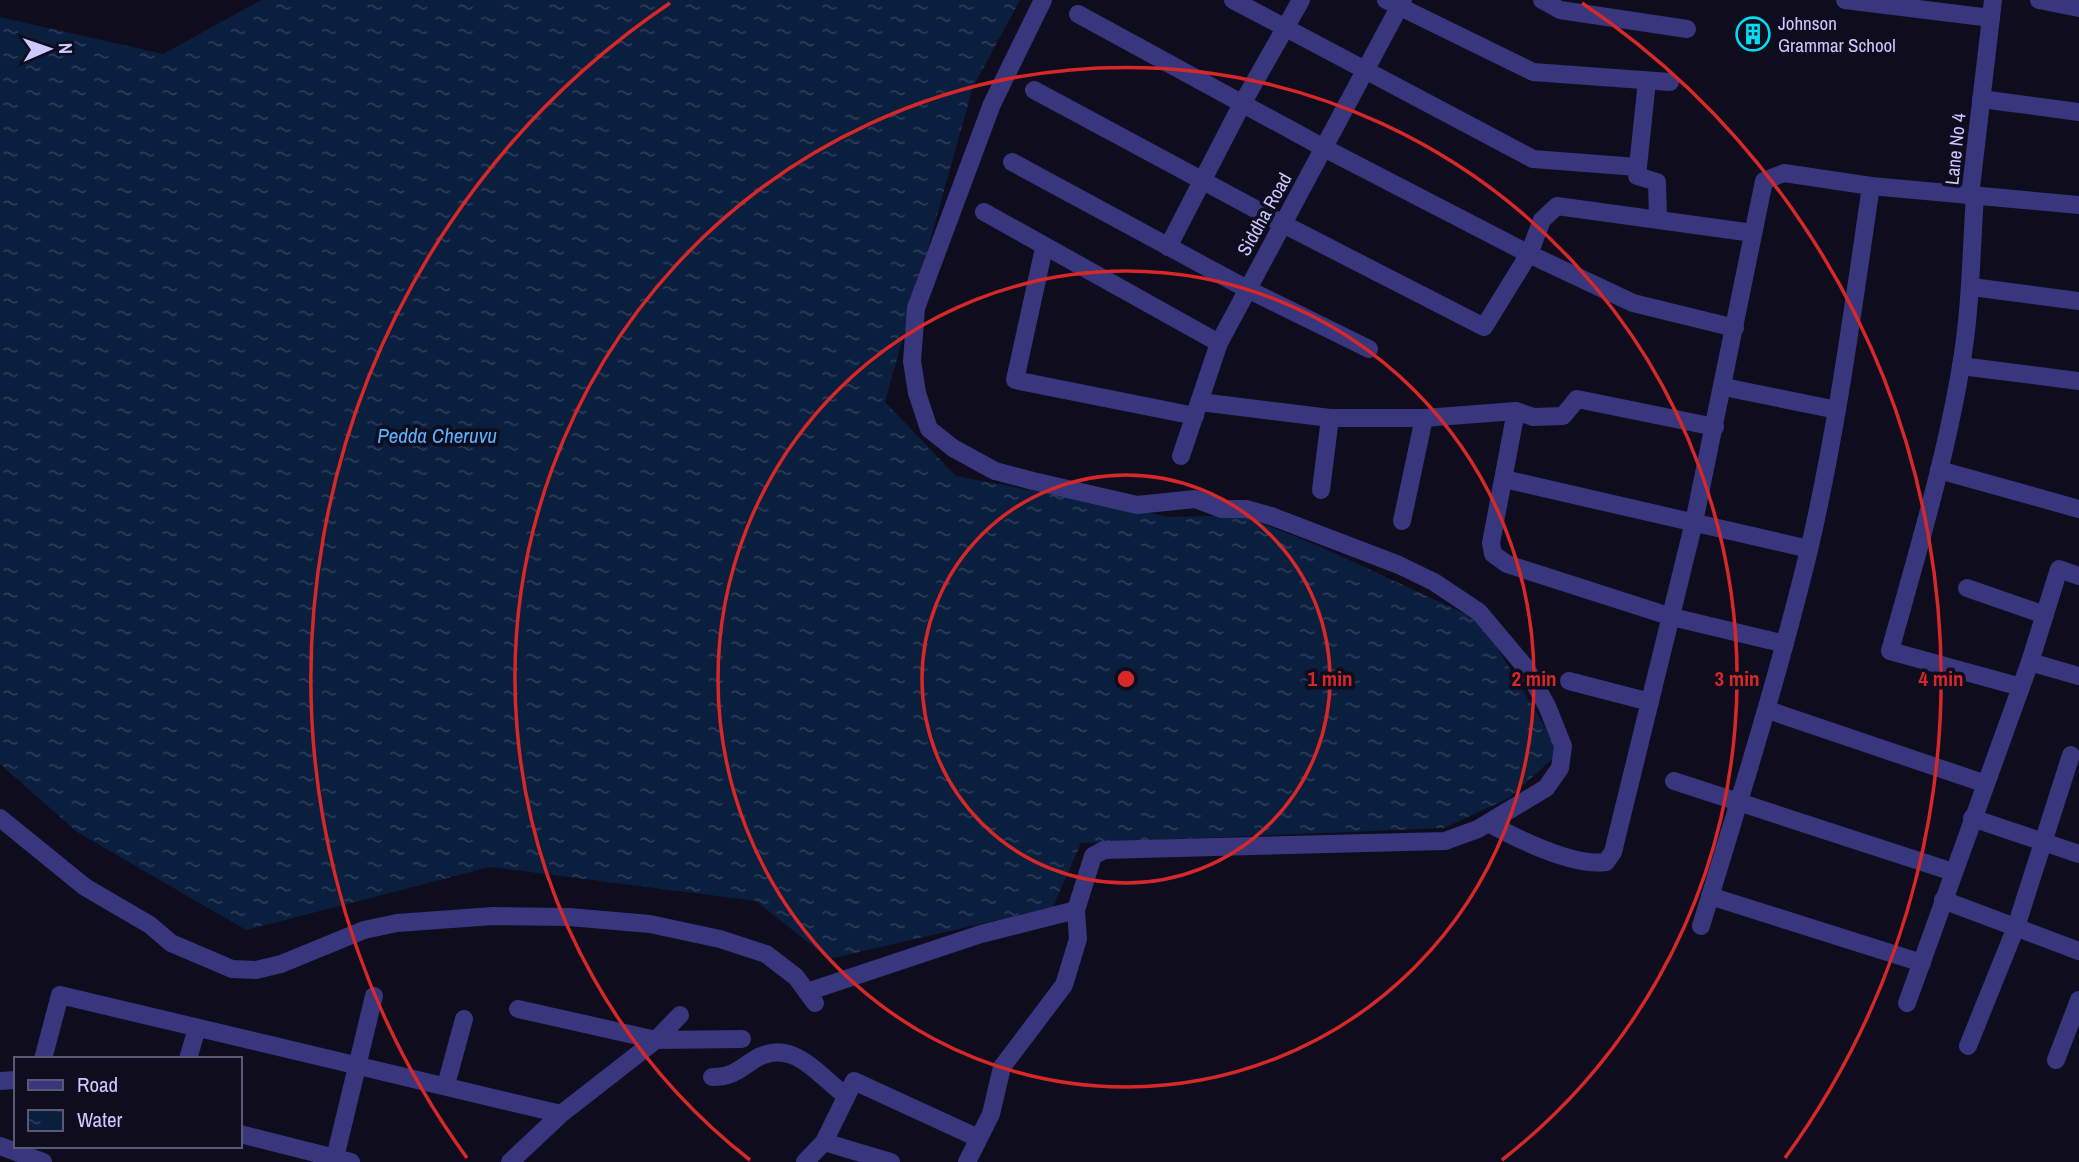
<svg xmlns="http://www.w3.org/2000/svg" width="2079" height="1162" font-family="'Archivo Narrow',sans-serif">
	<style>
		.water { fill: url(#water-ripples) }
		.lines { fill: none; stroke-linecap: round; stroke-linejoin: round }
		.minor { stroke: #38367d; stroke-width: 18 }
		.ring { fill: none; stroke: #d62828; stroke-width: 3.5 }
		.labels { text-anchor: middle; stroke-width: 7; stroke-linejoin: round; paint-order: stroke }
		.poi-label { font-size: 19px; fill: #cdc8ff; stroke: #0e0c1d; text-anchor: start }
		.street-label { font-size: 19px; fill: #cdc8ff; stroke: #0e0c1d }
		.water-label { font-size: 21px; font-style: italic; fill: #56b3ff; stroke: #0e0c1d }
		.centre { fill: #d62828; stroke: #0e0c1d; stroke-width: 3.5 }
		.ring-label { font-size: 21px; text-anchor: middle; font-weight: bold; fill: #d62828; stroke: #0e0c1d; stroke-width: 7; stroke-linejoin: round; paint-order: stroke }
	</style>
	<defs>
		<pattern id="water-ripples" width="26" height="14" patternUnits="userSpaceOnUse" patternTransform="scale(1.75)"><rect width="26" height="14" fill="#0a1e3d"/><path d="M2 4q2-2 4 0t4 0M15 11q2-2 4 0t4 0" fill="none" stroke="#2c3d5a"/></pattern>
	</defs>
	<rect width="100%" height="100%" fill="#0e0c1d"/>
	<polygon class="water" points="261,0 1020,0 973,87 885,402 956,476 1171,517 1241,515 1321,547 1481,621 1560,752 1509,798 1444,828 1081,843 1053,907 829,959 756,901 490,867 246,930 77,832 0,764 0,17 163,54"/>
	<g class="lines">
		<g class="minor">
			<polyline points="1233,0 1533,159 1637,167"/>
			<polyline points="1386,0 1533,72 1670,82"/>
			<polyline points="1542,0 1560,10 1687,29"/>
			<polyline points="1845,0 1991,18"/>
			<polyline points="2039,0 2079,8"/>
			<polyline points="1078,14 1324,148 1529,254 1633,303 1735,328"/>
			<polyline points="1647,81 1637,176 1657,182 1658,218"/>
			<polyline points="1034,90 1283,224 1484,327 1529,254 1542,220 1557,206 1753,233"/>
			<polyline points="1981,99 2079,112"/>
			<polyline points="1012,162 1247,289 1369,349"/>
			<polyline points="1970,196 1993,0"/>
			<path d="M1975,196C1971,253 1971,309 1961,366C1945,462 1916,557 1890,651L2021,687"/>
			<polyline points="984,212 1219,343"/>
			<polyline points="1168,247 1242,104 1301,0"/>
			<polyline points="1044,248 1015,380 1195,416"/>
			<polyline points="1972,287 2079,301"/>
			<polyline points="1961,366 2079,381"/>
			<polyline points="1724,387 1837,410"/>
			<polyline points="1200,402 1330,418 1424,418 1516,411 1533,417 1563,416 1577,399 1715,427"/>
			<polyline points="1516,411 1491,543 1493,554 1507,564 1672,617 1785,644"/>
			<polyline points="1181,456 1219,343 1403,0"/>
			<polyline points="1939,470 2079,509"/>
			<polyline points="1504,479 1809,549"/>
			<polyline points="1321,490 1330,418"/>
			<polyline points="1402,521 1424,418"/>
			<polyline points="1967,588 2045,615"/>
			<polyline points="2030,662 2079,676"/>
			<polyline points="1569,681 1650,702"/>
			<polyline points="1768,710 1986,784"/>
			<polyline points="1674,781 1953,872"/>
			<polyline points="0,818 85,887 150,925 171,943 232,969 256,970 281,964 364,930 397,923 493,916 569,917 650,924 720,939 766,954 796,977 815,1003"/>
			<polyline points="1972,818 2079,854"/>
			<path d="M1488,823C1518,839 1573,867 1606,862L1613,852L1694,522L1764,181L1784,173L1871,186L2079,205"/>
			<polyline points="1710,896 1922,963"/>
			<polyline points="1943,900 2079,951"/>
			<path d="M1701,926C1739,802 1778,677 1809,550C1837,430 1853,308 1871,186"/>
			<polyline points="807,992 981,934 1076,910 1093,856 1104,850 1445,841 1478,829 1546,788 1560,768 1563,746 1547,706 1526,668 1479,612 1434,582 1399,565 1271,516 1246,509 1222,509 1195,499 1137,505 1033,481 995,471 953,448 929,429 917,393 912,361 916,308 992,104 1043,0"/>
			<polyline points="1907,1003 2030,662 2059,569 2079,576"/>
			<polyline points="680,1015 656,1040 742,1039"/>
			<polyline points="1968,1046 2016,927 2071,755"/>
			<polyline points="43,1059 60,995 561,1114"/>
			<polyline points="188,1059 197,1028"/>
			<polyline points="2056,1060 2079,1000"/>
			<path d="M712,1077C730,1077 738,1071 752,1061C790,1035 816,1073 846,1096"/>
			<polyline points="0,1081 16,1080"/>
			<polyline points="446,1085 464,1019"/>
			<polyline points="240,1134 351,1162"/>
			<polyline points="824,1142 891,1162"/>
			<polyline points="0,1146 43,1162"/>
			<polyline points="334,1162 374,996"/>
			<polyline points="510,1162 561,1114 656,1040 518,1009"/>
			<polyline points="805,1162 824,1142 854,1081 978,1138"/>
			<polyline points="967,1162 991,1114 1002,1067 1064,985 1078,939 1076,910"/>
		</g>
	</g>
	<g class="ring">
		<circle cx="1126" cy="679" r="204"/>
		<circle cx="1126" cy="679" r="408"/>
		<path d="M750 1160A611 611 0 1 1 1502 1160"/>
		<path d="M467 1158A815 815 0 0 1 670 3M1582 3A815 815 0 0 1 1785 1158"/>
	</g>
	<defs>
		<symbol id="building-ring" viewBox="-11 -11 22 22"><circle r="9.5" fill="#0e0c1d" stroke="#00def3" stroke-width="1.5"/><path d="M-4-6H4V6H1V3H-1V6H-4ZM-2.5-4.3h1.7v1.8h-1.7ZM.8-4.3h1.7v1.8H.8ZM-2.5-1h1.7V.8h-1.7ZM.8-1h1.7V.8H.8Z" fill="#00def3"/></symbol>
	</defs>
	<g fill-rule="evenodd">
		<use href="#building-ring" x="1734" y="15" width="38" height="38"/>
	</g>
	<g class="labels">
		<g class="poi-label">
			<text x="1778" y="30">Johnson<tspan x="1778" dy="22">Grammar School</tspan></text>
		</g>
		<g class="street-label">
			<text transform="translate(1955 149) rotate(-84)" y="7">Lane No 4</text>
			<text transform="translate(1264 214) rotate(-61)" y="7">Siddha Road</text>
		</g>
		<g class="water-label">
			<text x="437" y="443">Pedda Cheruvu</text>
		</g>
	</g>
	<circle cx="1126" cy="679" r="10" class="centre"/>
	<g class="ring-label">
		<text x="1330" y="686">1 min</text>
		<text x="1534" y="686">2 min</text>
		<text x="1737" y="686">3 min</text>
		<text x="1941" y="686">4 min</text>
	</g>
	<rect x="14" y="1057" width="228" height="91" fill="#0e0c1d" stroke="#5a5777" stroke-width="2"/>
	<rect x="28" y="1080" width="35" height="10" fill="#38367d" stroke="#5a5777" stroke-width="2"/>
	<text x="77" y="1092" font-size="21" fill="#cdc8ff">Road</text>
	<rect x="28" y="1110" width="35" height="21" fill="url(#water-ripples)" stroke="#5a5777" stroke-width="2"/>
	<text x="77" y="1127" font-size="21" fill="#cdc8ff">Water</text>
	<g transform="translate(49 49) rotate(88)" stroke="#0e0c1d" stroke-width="5" paint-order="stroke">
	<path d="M0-5L12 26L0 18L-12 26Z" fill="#cdc8ff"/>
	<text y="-10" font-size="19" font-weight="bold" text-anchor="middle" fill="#cdc8ff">N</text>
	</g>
</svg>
